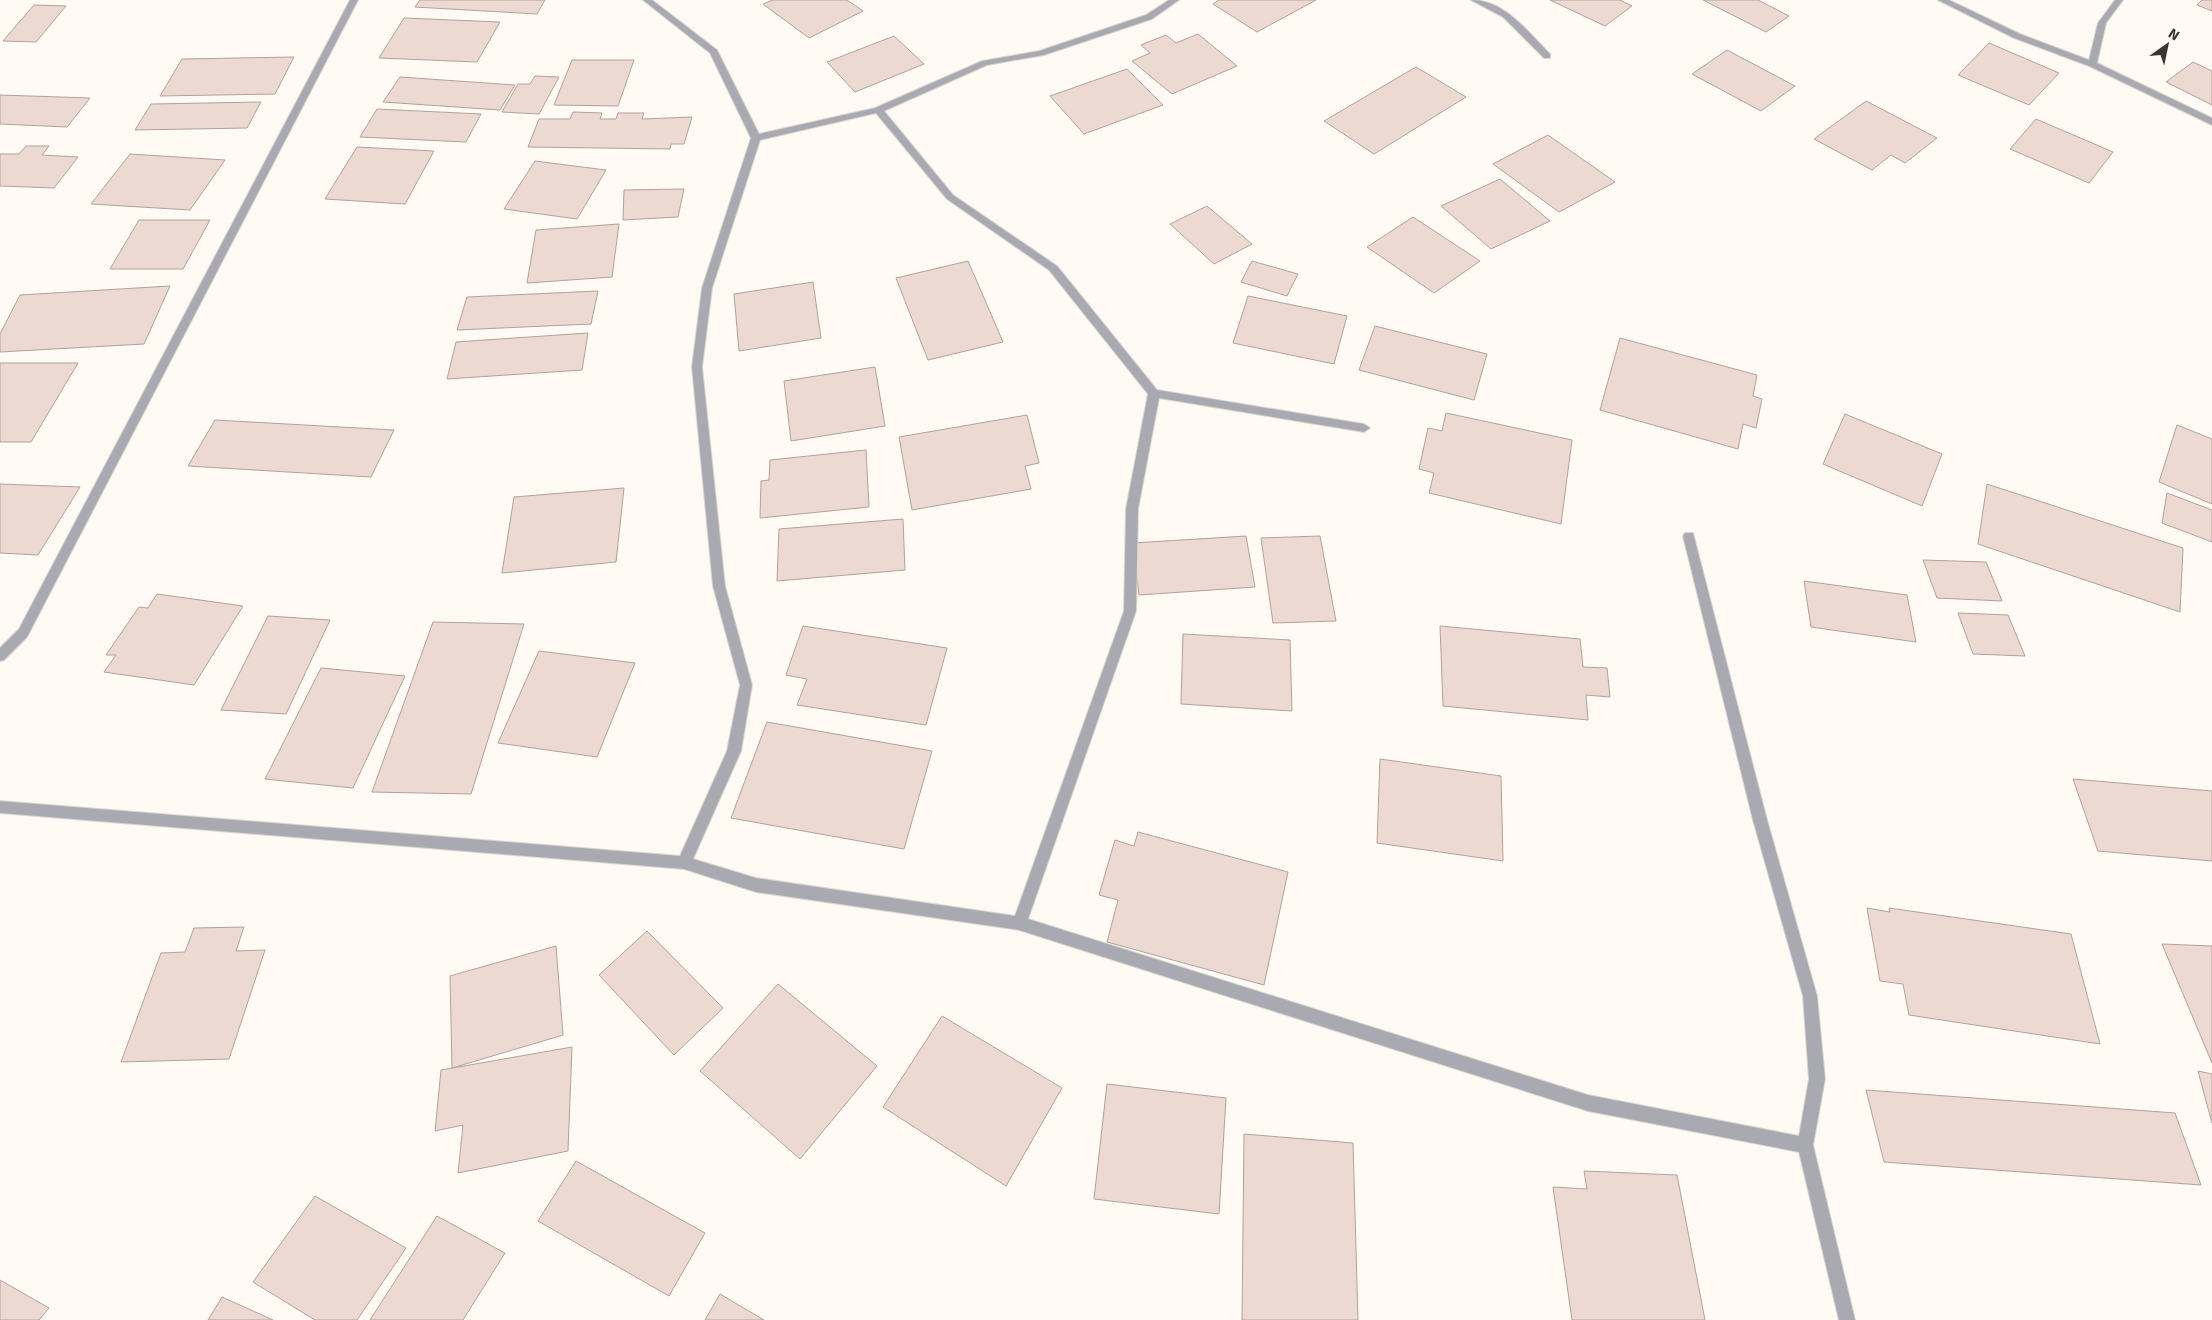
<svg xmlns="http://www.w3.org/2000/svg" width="2212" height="1320" font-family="Signika,sans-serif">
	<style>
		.building { fill: #ecd9d2; stroke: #b3a19b }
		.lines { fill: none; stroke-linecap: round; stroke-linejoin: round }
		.minor-casing { stroke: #dcd7d1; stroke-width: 2 }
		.minor { fill: #a9aab1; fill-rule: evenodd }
	</style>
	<rect width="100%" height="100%" fill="#fffaf4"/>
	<g class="building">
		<polygon points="420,0 545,0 537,14 415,7"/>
		<polygon points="773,0 847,0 863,11 809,38 763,4"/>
		<polygon points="1219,0 1316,0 1257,32 1213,4"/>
		<polygon points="1550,0 1620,0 1632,6 1605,26"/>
		<polygon points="1703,0 1758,0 1789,16 1766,32"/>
		<polygon points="2202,0 2212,0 2212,11 2197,5"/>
		<polygon points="34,5 66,6 36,42 3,41"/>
		<polygon points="404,18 500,22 477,62 379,58"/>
		<polygon points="1198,34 1237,66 1172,94 1132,61 1150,53 1141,45 1166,35 1176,43"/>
		<polygon points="894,36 924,64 855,92 827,62"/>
		<polygon points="1989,43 2059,73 2029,105 1958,75"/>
		<polygon points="1727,50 1795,86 1761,111 1692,74"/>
		<polygon points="294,57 275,94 160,96 182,59"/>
		<polygon points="572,60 634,60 618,106 554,105"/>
		<polygon points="2193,62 2212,71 2212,105 2166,82"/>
		<polygon points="1416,67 1466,97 1374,154 1324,121"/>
		<polygon points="1127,69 1163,105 1084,134 1050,96"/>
		<polygon points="535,76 559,77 539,114 502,112 518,84 530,84"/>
		<polygon points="400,77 515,85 500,110 383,102"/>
		<polygon points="0,95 90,98 67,127 0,124"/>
		<polygon points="1866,101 1937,138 1905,163 1891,155 1872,170 1814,139"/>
		<polygon points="261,102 247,128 135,130 151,104"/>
		<polygon points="377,109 481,114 466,142 360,137"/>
		<polygon points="573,112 602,113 600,119 616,119 618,113 644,113 642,119 692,117 684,144 671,144 670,149 528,147 539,119 570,119"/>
		<polygon points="2036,119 2113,152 2089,183 2010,149"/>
		<polygon points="1548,135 1615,182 1559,212 1493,164"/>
		<polygon points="26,146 49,146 42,155 78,157 54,188 0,186 0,154 19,154"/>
		<polygon points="357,147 434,151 405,204 325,199"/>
		<polygon points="130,154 225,160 190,210 91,204"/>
		<polygon points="535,161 606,170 577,219 504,209"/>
		<polygon points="1500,179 1550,221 1491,249 1441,206"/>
		<polygon points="684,189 678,217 623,220 624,190"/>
		<polygon points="1207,206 1252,244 1214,264 1170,224"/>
		<polygon points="1413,217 1480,261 1434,293 1367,247"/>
		<polygon points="139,220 210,220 183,269 110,269"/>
		<polygon points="619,224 612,277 527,283 536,230"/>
		<polygon points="968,261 1003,342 928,360 896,278"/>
		<polygon points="1252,261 1298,274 1287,296 1241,282"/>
		<polygon points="813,282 821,338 739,351 734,294"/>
		<polygon points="170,286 144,344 0,352 0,334 20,295"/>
		<polygon points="598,291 591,324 457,330 467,297"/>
		<polygon points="1248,296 1347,316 1334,364 1233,343"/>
		<polygon points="1375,326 1487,354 1474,400 1359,370"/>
		<polygon points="588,333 582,370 447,379 456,342"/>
		<polygon points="1620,338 1757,375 1753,396 1762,399 1756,428 1743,424 1738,449 1600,410"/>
		<polygon points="0,363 78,363 31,442 0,442"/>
		<polygon points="875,367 885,426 791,441 784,381"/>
		<polygon points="1446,413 1572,440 1561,524 1429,493 1434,473 1419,469 1428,428 1442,431"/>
		<polygon points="1845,414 1942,454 1922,506 1823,464"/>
		<polygon points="1027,415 1039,463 1025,466 1031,489 912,510 899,437"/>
		<polygon points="215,420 394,430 371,477 188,466"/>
		<polygon points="2177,425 2212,439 2212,504 2159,482"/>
		<polygon points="866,450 869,507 760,518 761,481 769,480 770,460"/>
		<polygon points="0,484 80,487 38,555 0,553"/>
		<polygon points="1987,484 2183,548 2180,612 1978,544"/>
		<polygon points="624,488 616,562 502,573 514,497"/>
		<polygon points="2167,493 2212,510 2212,542 2162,523"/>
		<polygon points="903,519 905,570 777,581 779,529"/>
		<polygon points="1246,536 1255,587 1139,595 1133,543"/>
		<polygon points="1320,536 1336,621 1273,623 1261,538"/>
		<polygon points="1923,560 1986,562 2002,601 1937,598"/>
		<polygon points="1804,581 1907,595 1916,642 1811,627"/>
		<polygon points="157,594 243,606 194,685 104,672 116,655 106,655 139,607 148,608"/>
		<polygon points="1958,613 2008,615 2025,656 1973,654"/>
		<polygon points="268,616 330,620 286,714 221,710"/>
		<polygon points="433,622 524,624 471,794 372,792"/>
		<polygon points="803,626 947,648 926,725 797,705 807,679 786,675"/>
		<polygon points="1440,626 1580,639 1583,667 1607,668 1610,697 1586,695 1588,720 1443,706"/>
		<polygon points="1183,634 1290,640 1292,711 1181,704"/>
		<polygon points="539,651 635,663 597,757 498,743"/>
		<polygon points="321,668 405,676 353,788 265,779"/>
		<polygon points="767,722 932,751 904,849 731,818"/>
		<polygon points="1380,759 1501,776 1503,861 1377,843"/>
		<polygon points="2073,779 2212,791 2212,861 2098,851"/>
		<polygon points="1138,832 1288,872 1264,985 1107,942 1118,900 1099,895 1115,840 1134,846"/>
		<polygon points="1867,908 1890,912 1889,908 2071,934 2100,1044 1909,1015 1903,984 1880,981"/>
		<polygon points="244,927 236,951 265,950 229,1059 121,1062 161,953 185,952 194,928"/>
		<polygon points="647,931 723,1008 674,1055 599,975"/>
		<polygon points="2162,944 2212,946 2212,1063"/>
		<polygon points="556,946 563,1035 452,1068 450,976"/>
		<polygon points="778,984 877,1066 800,1159 700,1071"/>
		<polygon points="942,1016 1062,1088 1006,1186 883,1107"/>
		<polygon points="572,1047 568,1151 458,1173 463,1125 435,1131 441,1070"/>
		<polygon points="2198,1071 2212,1074 2212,1123"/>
		<polygon points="1107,1084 1226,1098 1219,1214 1094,1199"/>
		<polygon points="1866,1090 2175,1113 2201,1185 1884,1162"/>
		<polygon points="1244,1134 1353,1143 1358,1320 1242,1320"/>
		<polygon points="576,1161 705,1233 669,1296 538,1221"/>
		<polygon points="1584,1171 1677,1175 1705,1320 1572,1320 1553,1187 1587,1189"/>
		<polygon points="315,1196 406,1248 357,1320 315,1320 253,1282"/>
		<polygon points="437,1216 505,1253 463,1320 370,1320"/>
		<polygon points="0,1280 49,1308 39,1320 0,1320"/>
		<polygon points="720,1294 764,1320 705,1320"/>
		<polygon points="222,1297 273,1320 208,1320"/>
	</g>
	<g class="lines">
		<defs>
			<g id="minor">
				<polygon points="350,0 358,0 27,637 4,660 0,661 0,648 19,629"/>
				<path d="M643,0H652L717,50L759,134L875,108L982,61L1039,51L1146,15L1169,0H1179L1152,19L1044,55L987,65L884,111L953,195L1057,266L1157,390L1364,424L1370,428L1364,432L1159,398L1138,509L1136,611L1028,919L1588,1095L1799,1136L1809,1079L1803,996L1753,820L1683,536L1685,533H1693L1767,820L1817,996L1825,1079L1813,1145L1855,1320H1839L1799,1152L1588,1111L1019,930L756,892L684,869L0,813V801L680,856L727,751L740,685L713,586L692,367L702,288L751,138L710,53ZM876,113L947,199L1049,270L1148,394L1126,509L1124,611L1015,916L756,878L693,859L741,751L752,685L725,586L702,367L712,288L760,140Z"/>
				<path d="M1471,0C1505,0 1528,32 1550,54V58H1544L1503,17Z"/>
				<polygon points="1938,0 1949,0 2020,34 2089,60 2098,23 2115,0 2123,0 2106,23 2097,63 2212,118 2212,125 2089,66 2014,38"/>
			</g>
		</defs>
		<use href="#minor" class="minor-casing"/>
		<use href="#minor" class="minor"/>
	</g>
	<g transform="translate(2167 45) rotate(33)" stroke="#fffaf4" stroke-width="4" paint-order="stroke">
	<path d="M0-4L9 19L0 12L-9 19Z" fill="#3a3530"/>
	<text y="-8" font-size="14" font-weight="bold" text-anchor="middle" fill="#3a3530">N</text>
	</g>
</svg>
